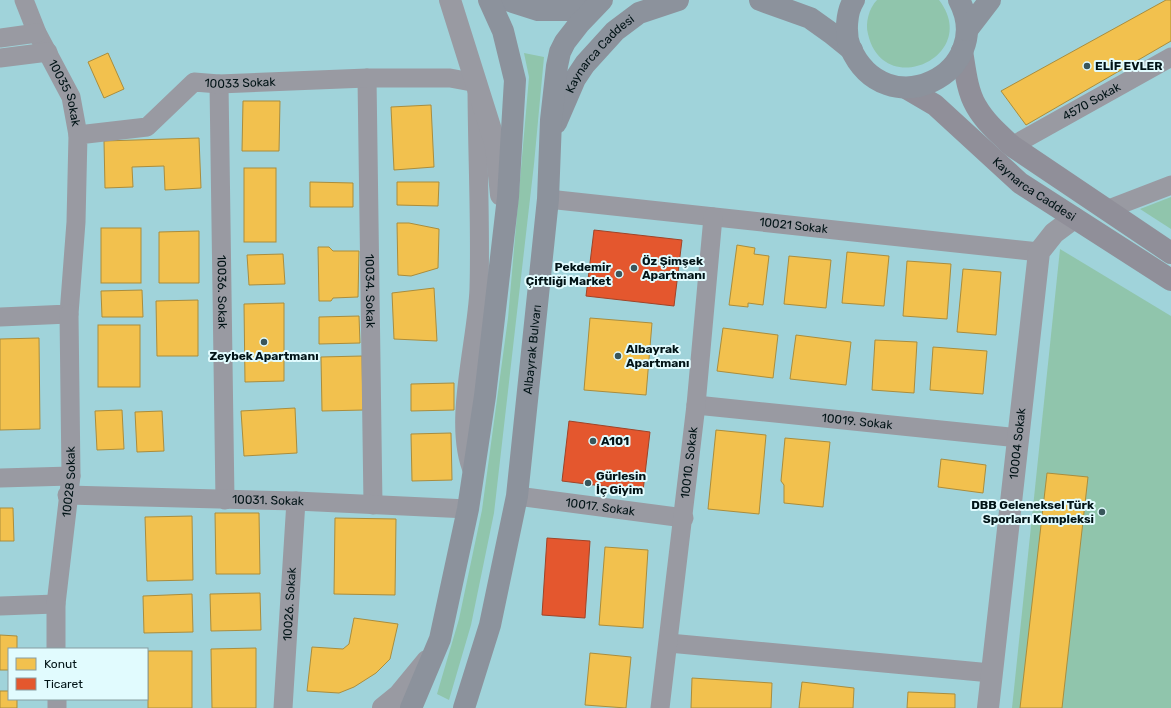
<svg xmlns="http://www.w3.org/2000/svg" width="1171" height="708" font-family="Rubik,sans-serif">
	<style>
		.green { fill: #90c5ac }
		.homes { fill: #f2c14e; stroke: #aa8d3d }
		.shops { fill: #e4572e; stroke: #a04327 }
		.lines { fill: none; stroke-linecap: round; stroke-linejoin: round }
		.minor { stroke: #999aa2; stroke-width: 19 }
		.tertiary { stroke: #999aa2; stroke-width: 22 }
		.secondary { stroke: #908f99; stroke-width: 22 }
		.primary { stroke: #8c929c; stroke-width: 22 }
		.poi-dot { fill: #39565b; stroke: #e1fbfe; stroke-width: 1.5 }
		.labels { text-anchor: middle; stroke-width: 4; stroke-linejoin: round; paint-order: stroke }
		.street-label { font-size: 12px; fill: #011316; stroke: #e1fbfe }
		.poi-label { font-size: 12px; font-weight: bold; fill: #011316; stroke: #e1fbfe; text-anchor: start }
	</style>
	<rect width="100%" height="100%" fill="#a0d3da"/>
	<g class="green">
		<path d="M877,0H939C982,56 883,101 868,34C865,23 869,8 877,0Z"/>
		<polygon points="524,53 544,57 534,164 494,513 471,625 449,700 437,694 459,619 482,510 508,318 529,77"/>
		<polygon points="1171,197 1171,229 1140,209"/>
		<polygon points="1060,249 1171,316 1171,708 1012,708"/>
	</g>
	<g class="homes">
		<polygon points="1166,0 1171,0 1171,41 1026,125 1001,91"/>
		<polygon points="108,53 124,89 104,98 88,62"/>
		<polygon points="243,101 280,101 279,151 242,151"/>
		<polygon points="431,105 434,167 394,170 391,107"/>
		<polygon points="199,138 201,188 165,190 164,166 132,167 133,187 105,188 104,141"/>
		<rect x="244" y="168" width="32" height="74"/>
		<polygon points="310,182 353,183 353,207 310,207"/>
		<polygon points="397,182 439,182 438,206 397,205"/>
		<polygon points="397,223 409,223 439,229 438,268 411,276 398,275"/>
		<rect x="101" y="228" width="40" height="55"/>
		<polygon points="199,231 199,283 159,283 159,232"/>
		<polygon points="737,245 755,248 754,254 769,256 763,305 748,303 748,307 729,305"/>
		<polygon points="318,247 329,247 333,251 359,251 358,297 333,298 331,301 319,301"/>
		<polygon points="847,252 889,256 884,306 842,303"/>
		<polygon points="283,254 285,284 249,285 247,255"/>
		<polygon points="789,256 831,260 826,308 784,304"/>
		<polygon points="907,261 951,264 947,319 903,316"/>
		<polygon points="963,269 1001,272 996,335 957,332"/>
		<polygon points="434,288 437,341 394,339 392,293"/>
		<polygon points="142,290 143,317 102,317 101,291"/>
		<polygon points="198,300 198,356 157,356 156,301"/>
		<polygon points="284,303 284,381 245,382 244,304"/>
		<polygon points="359,316 360,343 319,344 319,317"/>
		<polygon points="590,318 652,323 646,395 584,390"/>
		<rect x="98" y="325" width="42" height="62"/>
		<polygon points="723,328 778,335 773,378 717,371"/>
		<polygon points="796,335 851,342 846,385 790,379"/>
		<polygon points="39,338 40,429 0,430 0,339"/>
		<polygon points="875,340 917,342 914,393 872,390"/>
		<polygon points="933,347 987,351 983,394 930,390"/>
		<polygon points="362,356 363,410 322,411 321,357"/>
		<polygon points="454,383 454,410 411,411 411,384"/>
		<polygon points="295,408 297,453 244,456 241,411"/>
		<polygon points="122,410 124,449 97,450 95,411"/>
		<polygon points="162,411 164,451 137,452 135,412"/>
		<polygon points="716,430 766,435 759,514 708,509"/>
		<polygon points="451,433 452,480 412,481 411,434"/>
		<polygon points="785,438 830,442 823,507 784,503 784,485 781,481"/>
		<polygon points="941,459 986,465 983,493 938,487"/>
		<polygon points="1047,473 1088,477 1062,708 1020,708"/>
		<polygon points="0,508 13,508 14,541 0,541"/>
		<polygon points="215,513 259,513 260,574 216,574"/>
		<polygon points="192,516 193,580 147,581 145,517"/>
		<polygon points="335,518 396,519 395,595 334,594"/>
		<polygon points="605,547 648,550 643,628 599,625"/>
		<polygon points="260,593 261,630 211,631 210,594"/>
		<polygon points="192,594 193,632 144,633 143,596"/>
		<polygon points="354,618 398,624 390,659 376,673 354,687 339,693 307,691 312,647 343,649 349,644"/>
		<polygon points="0,635 17,636 17,649 9,649 9,670 0,670"/>
		<polygon points="256,648 256,708 212,708 211,649"/>
		<rect x="148" y="651" width="44" height="57"/>
		<polygon points="590,653 631,657 626,708 585,705"/>
		<polygon points="692,678 772,683 771,708 691,708"/>
		<polygon points="802,682 854,688 853,708 799,708"/>
		<polygon points="0,691 9,691 9,699 17,699 17,708 0,708"/>
		<polygon points="908,692 955,694 955,708 907,708"/>
	</g>
	<g class="shops">
		<polygon points="594,230 682,240 674,306 586,296"/>
		<polygon points="569,421 650,432 643,491 562,481"/>
		<polygon points="547,538 590,541 585,618 542,615"/>
	</g>
	<g class="lines">
		<g class="minor">
			<path id="s1" d="M24,0L37,33L71,97L78,135"/>
			<polyline points="0,38 37,33"/>
			<polyline points="0,58 48,52"/>
			<path id="s2" d="M367,78L373,505"/>
			<path id="s3" d="M219,84L225,500"/>
			<path id="s4" d="M1012,146L1171,57"/>
			<path id="s5" d="M548,199L1039,252"/>
			<polyline points="1106,210 1171,185"/>
			<path id="s6" d="M0,317L69,314L76,222L78,135L147,127L194,82L219,84L367,78H450L477,83C477,151 481,221 479,289C477,342 452,425 473,472"/>
			<path id="s7" d="M696,405L1019,438"/>
			<polyline points="0,478 71,476"/>
			<path id="s8" d="M67,495L296,501L468,509"/>
			<path id="s9" d="M517,496L684,518"/>
			<polyline points="0,606 56,604"/>
			<polyline points="669,643 991,673"/>
			<path id="s10" d="M56,649V604L71,476L69,314"/>
			<polyline points="57,699 57,708"/>
			<path id="s11" d="M283,708L296,501"/>
			<path id="s12" d="M660,708L696,405L713,217"/>
		</g>
		<g class="tertiary">
			<polyline points="450,0 496,146 501,195"/>
			<polyline points="383,708 399,695 427,661"/>
			<path id="s13" d="M988,708L1039,252L1054,233L1074,218"/>
		</g>
		<g class="secondary">
			<path d="M962,51C965,69 967,91 976,106C985,122 999,134 1012,146L1171,253"/>
			<path id="s14" d="M906,88L935,105L1020,183L1171,280"/>
		</g>
		<g class="primary">
			<polyline points="507,0 538,10 571,10 598,1"/>
			<polyline points="760,0 810,18 831,33 852,50"/>
			<path d="M854,0C846,12 845,34 850,47C886,129 997,72 959,0"/>
			<polyline points="967,30 990,0"/>
			<path id="s15" d="M556,123L575,79L585,64L615,31L639,13L678,0"/>
			<polyline points="411,708 440,639 468,509 485,396 508,197 515,80 503,31 489,0"/>
			<path id="s16" d="M464,708L490,625L517,496L548,199L551,120L557,66L560,52L565,42L579,24L602,0"/>
		</g>
	</g>
	<g class="poi-dot">
		<circle cx="1087" cy="66" r="4"/>
		<circle cx="634" cy="268" r="4"/>
		<circle cx="619" cy="274" r="4"/>
		<circle cx="264" cy="342" r="4"/>
		<circle cx="618" cy="356" r="4"/>
		<circle cx="593" cy="441" r="4"/>
		<circle cx="588" cy="483" r="4"/>
		<circle cx="1102" cy="512" r="4"/>
	</g>
	<g class="labels">
		<g class="street-label">
			<text dy="4" stroke="none"><textPath href="#s15" startOffset="83">Kaynarca Caddesi</textPath></text>
			<text dy="4" stroke="none"><textPath href="#s6" startOffset="429">10033 Sokak</textPath></text>
			<text dy="4" stroke="none"><textPath href="#s1" startOffset="102">10035 Sokak</textPath></text>
			<text dy="4" stroke="none"><textPath href="#s4" startOffset="91">4570 Sokak</textPath></text>
			<text dy="4" stroke="none"><textPath href="#s14" startOffset="164">Kaynarca Caddesi</textPath></text>
			<text dy="4" stroke="none"><textPath href="#s5" startOffset="247">10021 Sokak</textPath></text>
			<text dy="4" stroke="none"><textPath href="#s2" startOffset="213">10034. Sokak</textPath></text>
			<text dy="4" stroke="none"><textPath href="#s3" startOffset="208">10036. Sokak</textPath></text>
			<text dy="4" stroke="none"><textPath href="#s16" startOffset="366">Albayrak Bulvarı</textPath></text>
			<text dy="4" stroke="none"><textPath href="#s7" startOffset="162">10019. Sokak</textPath></text>
			<text dy="4" stroke="none"><textPath href="#s13" startOffset="266">10004 Sokak</textPath></text>
			<text dy="4" stroke="none"><textPath href="#s12" startOffset="247">10010. Sokak</textPath></text>
			<text dy="4" stroke="none"><textPath href="#s10" startOffset="168">10028 Sokak</textPath></text>
			<text dy="4" stroke="none"><textPath href="#s8" startOffset="201">10031. Sokak</textPath></text>
			<text dy="4" stroke="none"><textPath href="#s9" startOffset="84">10017. Sokak</textPath></text>
			<text dy="4" stroke="none"><textPath href="#s11" startOffset="104">10026. Sokak</textPath></text>
		</g>
		<g class="poi-label">
			<text x="1095" y="70">ELİF EVLER</text>
			<text x="642" y="265">Öz Şimşek<tspan x="642" dy="14">Apartmanı</tspan></text>
			<text x="611" y="271" text-anchor="end">Pekdemir<tspan x="611" dy="14">Çiftliği Market</tspan></text>
			<text x="626" y="353">Albayrak<tspan x="626" dy="14">Apartmanı</tspan></text>
			<text x="264" y="360" text-anchor="middle">Zeybek Apartmanı</text>
			<text x="601" y="445">A101</text>
			<text x="596" y="480">Gürlesin<tspan x="596" dy="14">İç Giyim</tspan></text>
			<text x="1094" y="509" text-anchor="end">DBB Geleneksel Türk<tspan x="1094" dy="14">Sporları Kompleksi</tspan></text>
		</g>
	</g>
	<rect x="8" y="648" width="140" height="52" fill="#e1fbfe" stroke="#879ea1"/>
	<rect x="16" y="658" width="20" height="12" fill="#f2c14e" stroke="#879ea1"/>
	<text x="44" y="668" font-size="12" fill="#011316">Konut</text>
	<rect x="16" y="678" width="20" height="12" fill="#e4572e" stroke="#879ea1"/>
	<text x="44" y="688" font-size="12" fill="#011316">Ticaret</text>
</svg>
